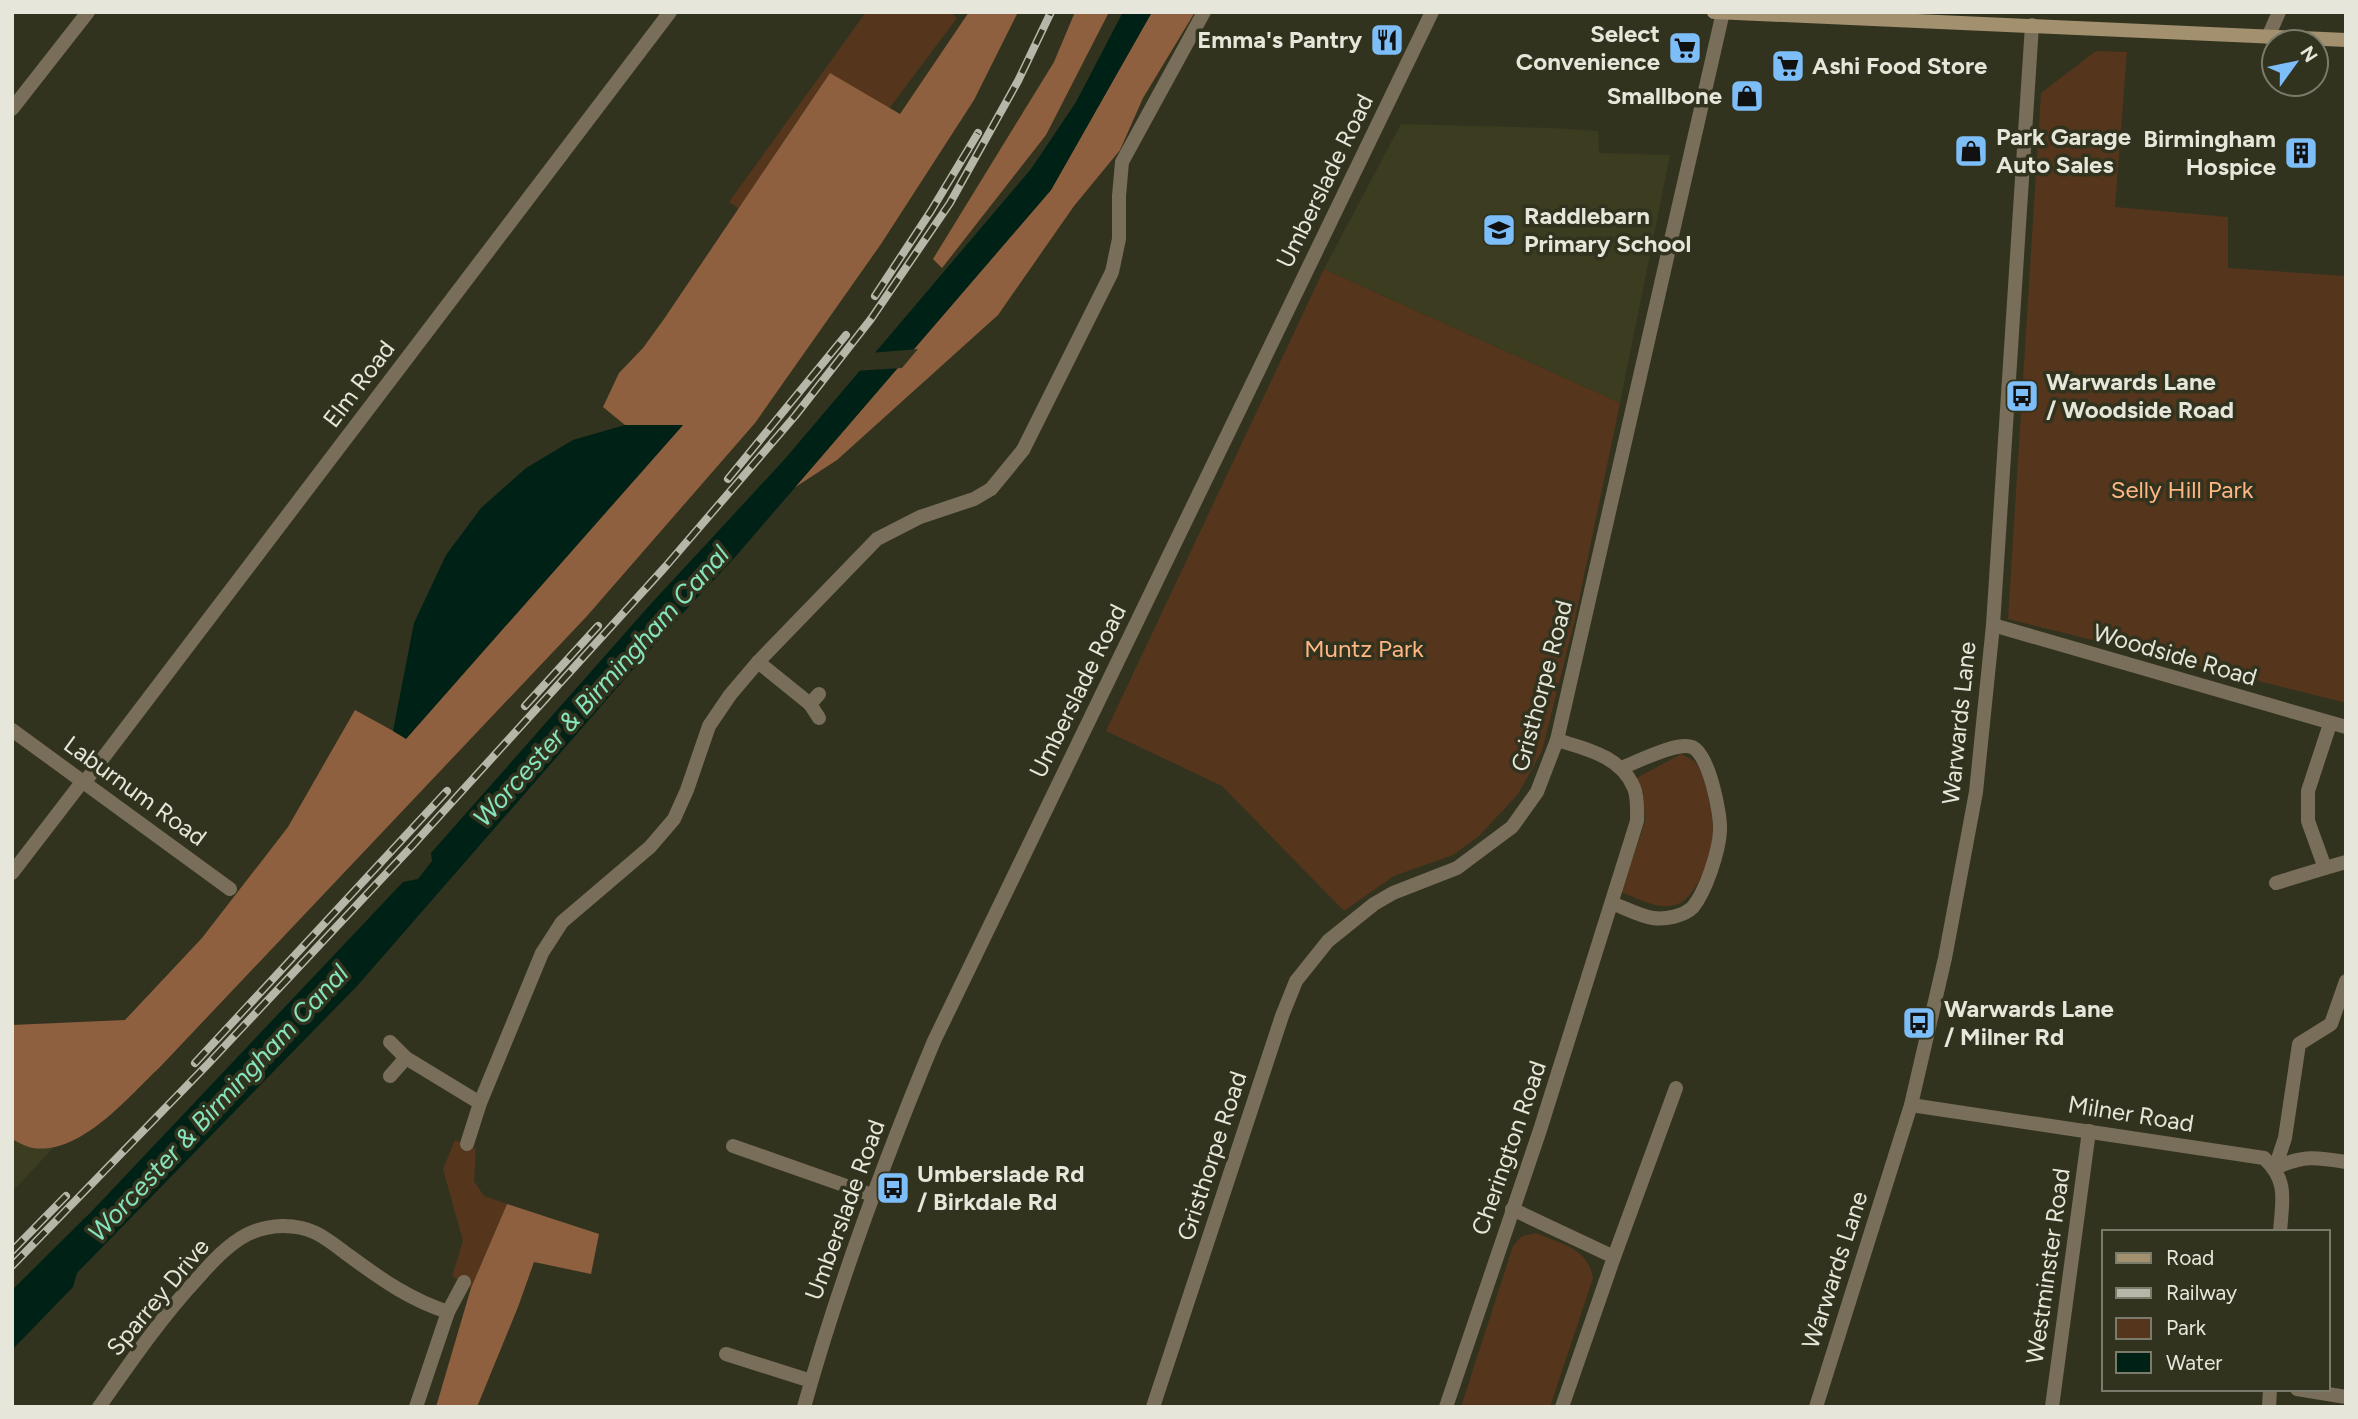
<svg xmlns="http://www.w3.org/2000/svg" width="2358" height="1419" font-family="Figtree,sans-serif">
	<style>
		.built { fill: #3b3c20 }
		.green { fill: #55351c }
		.forest { fill: #8e603f }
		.water { fill: #002116 }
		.pier { fill: #32331f }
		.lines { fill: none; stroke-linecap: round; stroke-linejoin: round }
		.street { stroke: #796e59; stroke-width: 14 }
		.secondary { stroke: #a2906e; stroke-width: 14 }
		.rail-casing { stroke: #b6b7a8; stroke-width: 8 }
		.rail { stroke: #32331f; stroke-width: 5; stroke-dasharray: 16; stroke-linecap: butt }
		.labels { text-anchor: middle; stroke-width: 7; stroke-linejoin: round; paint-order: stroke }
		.poi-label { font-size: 24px; font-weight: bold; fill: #e6e7da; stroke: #32331f; text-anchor: start }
		.street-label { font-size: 24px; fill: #e6e7da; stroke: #32331f }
		.park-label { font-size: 24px; fill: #feb683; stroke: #32331f }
		.water-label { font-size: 26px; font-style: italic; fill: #86e4bd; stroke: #32331f }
	</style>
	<rect width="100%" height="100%" fill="#32331f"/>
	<g class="built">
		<polygon points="1401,124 1552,128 1598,131 1599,153 1670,155 1620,403 1324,269"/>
		<polygon points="12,1071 70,1130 12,1192"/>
	</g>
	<g class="green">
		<polygon points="866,12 950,12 957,18 789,242 729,202"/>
		<polygon points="2096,51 2127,52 2115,207 2228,217 2228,268 2346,276 2346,703 2008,619 2041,93"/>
		<polygon points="1324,269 1620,403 1575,619 1542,751 1518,794 1479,836 1453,855 1394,876 1344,911 1222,786 1106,731"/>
		<path d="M1681,754C1685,756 1692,759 1695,762C1706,775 1712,812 1713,829C1714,850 1698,896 1678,904C1659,911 1639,899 1621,892L1645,822L1643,792L1635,779Z"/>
		<polygon points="455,1140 476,1149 474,1181 484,1196 507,1204 471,1288 452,1276 463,1241 443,1169"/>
		<path d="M1536,1233C1561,1244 1588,1248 1593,1278L1550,1407H1461L1513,1246L1522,1236Z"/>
	</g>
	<g class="forest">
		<path d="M969,12H1018L974,100L881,244L755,423L587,616L160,1067C128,1097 81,1155 33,1148C26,1147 18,1142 12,1139V1025L125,1020L202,938L288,827L355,710L406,738L682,426L625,425L603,407L619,373L643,348L664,319L830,73L900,114Z"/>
		<polygon points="1075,12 1109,12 1046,135 942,268 933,259 1054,62"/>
		<polygon points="1152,12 1195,12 1143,98 1120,150 1074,206 998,315 837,460 794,488 1051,190"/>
		<polygon points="507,1204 599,1234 591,1274 534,1262 518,1307 477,1407 436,1407 471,1288"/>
	</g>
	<g class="water">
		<polygon points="1123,12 1152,12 1051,190 736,556 670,627 358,985 77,1273 73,1287 12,1350 12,1290 92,1211 403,882 418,879 432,861 431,853 648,607 784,460 1031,169 1076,102"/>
		<polygon points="625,425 683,425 406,739 393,731 414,623 446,555 481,508 526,468 573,440"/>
	</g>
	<polygon class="pier" points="918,349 902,368 855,371 870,353"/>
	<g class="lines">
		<g class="street">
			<polyline points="2268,37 2279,12"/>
			<polyline points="12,109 88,12"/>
			<polyline points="1993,625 2346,727"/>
			<polyline points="758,662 810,704"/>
			<polyline points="819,718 810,704 819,694"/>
			<polyline points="2330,724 2308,791 2308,821 2325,868 2346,862"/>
			<polyline points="12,730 230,889"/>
			<polyline points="84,783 670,12"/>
			<polyline points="12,873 82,782"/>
			<polyline points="2276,883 2325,868"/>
			<path d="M1612,903C1625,908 1640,916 1653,918C1665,920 1684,916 1693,907C1706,891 1719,851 1720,831C1721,814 1709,754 1692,747C1677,741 1637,762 1621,768"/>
			<polyline points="390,1042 406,1058 480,1103"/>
			<polyline points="390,1076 406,1058"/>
			<path d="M1911,1105L2264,1158C2289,1181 2282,1201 2280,1232"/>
			<polyline points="467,1144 480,1103 542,953 562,922 650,847 674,819 687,790 709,726 730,695 758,662 877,539 920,517 974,499 991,489 1023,450 1112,272 1119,239 1119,196 1122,162 1204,12"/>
			<polyline points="733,1146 872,1195"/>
			<polyline points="2275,1168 2285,1138 2299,1044 2331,1024 2346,981"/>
			<path d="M2275,1168C2303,1155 2316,1157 2346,1162"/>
			<polyline points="1512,1209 1614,1257 1562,1407"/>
			<polyline points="1614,1257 1676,1088"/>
			<polyline points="726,1354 811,1381"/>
			<polyline points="2297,1389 2346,1397"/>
			<path d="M99,1407C130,1363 160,1319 196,1280C211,1263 228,1244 248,1234C269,1224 295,1223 316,1233C328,1239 340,1249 351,1257C382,1280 411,1300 448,1312"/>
			<polyline points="416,1407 448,1312 464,1282"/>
			<path d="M804,1407C839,1282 884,1161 934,1041L1432,12"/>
			<polyline points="1153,1407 1282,1016 1296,981 1328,941 1374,904 1393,893 1457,868 1512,827 1537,792 1557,740 1723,12"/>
			<path d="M1446,1407L1540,1130L1637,821C1637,811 1638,797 1634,788C1621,756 1586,749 1557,740"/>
			<polyline points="1816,1407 1911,1105 1945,958 1976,792 1993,625 2032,25"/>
			<polyline points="2052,1407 2089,1131"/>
			<polyline points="2269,1407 2270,1389"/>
		</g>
		<polyline class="secondary" points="1714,12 2346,40"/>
		<defs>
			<g id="rail">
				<polyline points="875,296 931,211 978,133"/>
				<polyline points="728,479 846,335"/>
				<polyline points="525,706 598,626"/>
				<polyline points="195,1063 447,791"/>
				<polyline points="12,1251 66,1196"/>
				<polyline points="12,1266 208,1064 413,845 666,566 795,416 871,319 950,203 1018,81 1051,12"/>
			</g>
		</defs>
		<use href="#rail" class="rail-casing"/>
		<use href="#rail" class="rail"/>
	</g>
	<defs>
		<symbol id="restaurant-square" viewBox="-11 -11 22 22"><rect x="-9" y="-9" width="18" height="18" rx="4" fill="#7dbef9" stroke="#32331f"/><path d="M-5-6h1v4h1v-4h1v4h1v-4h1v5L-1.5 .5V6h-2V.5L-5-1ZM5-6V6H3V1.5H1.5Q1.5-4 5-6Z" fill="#111"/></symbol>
		<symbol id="supermarket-square" viewBox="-11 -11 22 22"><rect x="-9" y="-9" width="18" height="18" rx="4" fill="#7dbef9" stroke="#32331f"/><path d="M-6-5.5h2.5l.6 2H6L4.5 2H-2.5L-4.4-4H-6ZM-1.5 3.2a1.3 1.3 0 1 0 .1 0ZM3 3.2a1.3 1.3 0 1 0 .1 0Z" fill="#111"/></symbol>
		<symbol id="shop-square" viewBox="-11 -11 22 22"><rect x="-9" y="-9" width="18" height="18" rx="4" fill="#7dbef9" stroke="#32331f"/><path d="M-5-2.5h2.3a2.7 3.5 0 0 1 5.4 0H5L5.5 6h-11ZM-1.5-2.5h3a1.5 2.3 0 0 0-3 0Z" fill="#111"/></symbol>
		<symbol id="building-square" viewBox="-11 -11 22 22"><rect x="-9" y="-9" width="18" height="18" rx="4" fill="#7dbef9" stroke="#32331f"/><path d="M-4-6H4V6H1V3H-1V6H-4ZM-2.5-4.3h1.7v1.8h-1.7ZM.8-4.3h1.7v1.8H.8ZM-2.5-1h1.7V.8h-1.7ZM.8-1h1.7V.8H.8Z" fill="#111"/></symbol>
		<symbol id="school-square" viewBox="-11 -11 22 22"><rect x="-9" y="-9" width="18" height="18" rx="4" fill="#7dbef9" stroke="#32331f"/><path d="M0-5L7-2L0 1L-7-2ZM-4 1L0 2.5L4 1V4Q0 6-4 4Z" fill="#111"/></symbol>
		<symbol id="bus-square" viewBox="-11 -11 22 22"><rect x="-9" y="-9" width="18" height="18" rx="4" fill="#7dbef9" stroke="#32331f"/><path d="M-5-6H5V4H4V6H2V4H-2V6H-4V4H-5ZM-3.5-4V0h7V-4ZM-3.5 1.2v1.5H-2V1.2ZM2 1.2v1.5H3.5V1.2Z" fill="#111"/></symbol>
	</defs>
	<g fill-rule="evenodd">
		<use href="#restaurant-square" x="1368" y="21" width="38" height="38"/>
		<use href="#supermarket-square" x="1666" y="29" width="38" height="38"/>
		<use href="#supermarket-square" x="1769" y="47" width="38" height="38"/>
		<use href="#shop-square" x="1728" y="77" width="38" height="38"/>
		<use href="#shop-square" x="1952" y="132" width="38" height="38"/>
		<use href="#building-square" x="2282" y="134" width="38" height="38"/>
		<use href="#school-square" x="1480" y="211" width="38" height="38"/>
		<use href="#bus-square" x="2003" y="377" width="38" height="38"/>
		<use href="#bus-square" x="1900" y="1004" width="38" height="38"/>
		<use href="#bus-square" x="874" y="1169" width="38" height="38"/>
	</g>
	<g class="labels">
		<g class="poi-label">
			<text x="1660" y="42" text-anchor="end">Select<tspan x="1660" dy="28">Convenience</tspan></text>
			<text x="1362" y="48" text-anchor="end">Emma's Pantry</text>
			<text x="1812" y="74">Ashi Food Store</text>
			<text x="1722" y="104" text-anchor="end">Smallbone</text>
			<text x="1996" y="145">Park Garage<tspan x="1996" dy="28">Auto Sales</tspan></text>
			<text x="2276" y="147" text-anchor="end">Birmingham<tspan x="2276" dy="28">Hospice</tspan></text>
			<text x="1524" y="224">Raddlebarn<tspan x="1524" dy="28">Primary School</tspan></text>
			<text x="2046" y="390">Warwards Lane<tspan x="2046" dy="28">/ Woodside Road</tspan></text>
			<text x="1944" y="1017">Warwards Lane<tspan x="1944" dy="28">/ Milner Rd</tspan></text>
			<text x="917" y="1182">Umberslade Rd<tspan x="917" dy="28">/ Birkdale Rd</tspan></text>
		</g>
		<g class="street-label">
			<text transform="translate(1325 181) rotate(-64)" y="8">Umberslade Road</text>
			<text transform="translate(359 384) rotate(-53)" y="8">Elm Road</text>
			<text transform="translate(2175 655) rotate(16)" y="8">Woodside Road</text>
			<text transform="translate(1542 686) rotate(-75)" y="8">Gristhorpe Road</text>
			<text transform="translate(1078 691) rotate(-64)" y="8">Umberslade Road</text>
			<text transform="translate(1959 723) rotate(-84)" y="8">Warwards Lane</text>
			<text transform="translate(135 791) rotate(36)" y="8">Laburnum Road</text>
			<text transform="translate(2131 1114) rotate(9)" y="8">Milner Road</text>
			<text transform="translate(1509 1148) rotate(-71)" y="8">Cherington Road</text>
			<text transform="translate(1212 1156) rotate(-72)" y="8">Gristhorpe Road</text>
			<text transform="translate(845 1210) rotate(-70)" y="8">Umberslade Road</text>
			<text transform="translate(2048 1266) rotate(-82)" y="8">Westminster Road</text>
			<text transform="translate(1835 1270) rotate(-72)" y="8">Warwards Lane</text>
			<text transform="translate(158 1297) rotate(-50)" y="8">Sparrey Drive</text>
		</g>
		<g class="park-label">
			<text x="2182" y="498">Selly Hill Park</text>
			<text x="1364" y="657">Muntz Park</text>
		</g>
		<g class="water-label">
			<text transform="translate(601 686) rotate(-48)" y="9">Worcester &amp; Birmingham Canal</text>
			<text transform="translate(218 1103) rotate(-47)" y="9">Worcester &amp; Birmingham Canal</text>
		</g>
	</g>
	<rect width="2358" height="1419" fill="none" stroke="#e6e7da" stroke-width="28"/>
	<rect x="2102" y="1230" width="228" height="161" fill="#32331f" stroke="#7a7b6a" stroke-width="2"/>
	<rect x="2116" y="1253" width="35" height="10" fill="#a2906e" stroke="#7a7b6a" stroke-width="2"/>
	<text x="2166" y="1265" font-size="21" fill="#e6e7da">Road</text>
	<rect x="2116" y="1288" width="35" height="10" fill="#b6b7a8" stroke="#7a7b6a" stroke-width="2"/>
	<text x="2166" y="1300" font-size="21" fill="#e6e7da">Railway</text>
	<rect x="2116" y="1318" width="35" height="21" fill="#55351c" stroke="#7a7b6a" stroke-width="2"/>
	<text x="2166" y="1335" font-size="21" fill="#e6e7da">Park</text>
	<rect x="2116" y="1352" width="35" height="21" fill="#002116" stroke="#7a7b6a" stroke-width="2"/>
	<text x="2166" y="1370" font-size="21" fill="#e6e7da">Water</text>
	<g transform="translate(2295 63) rotate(57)"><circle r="33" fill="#32331f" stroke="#7a7b6a" stroke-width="2"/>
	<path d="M0-5L12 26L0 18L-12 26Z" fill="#7dbef9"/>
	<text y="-10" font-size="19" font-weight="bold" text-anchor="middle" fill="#e6e7da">N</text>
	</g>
</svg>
